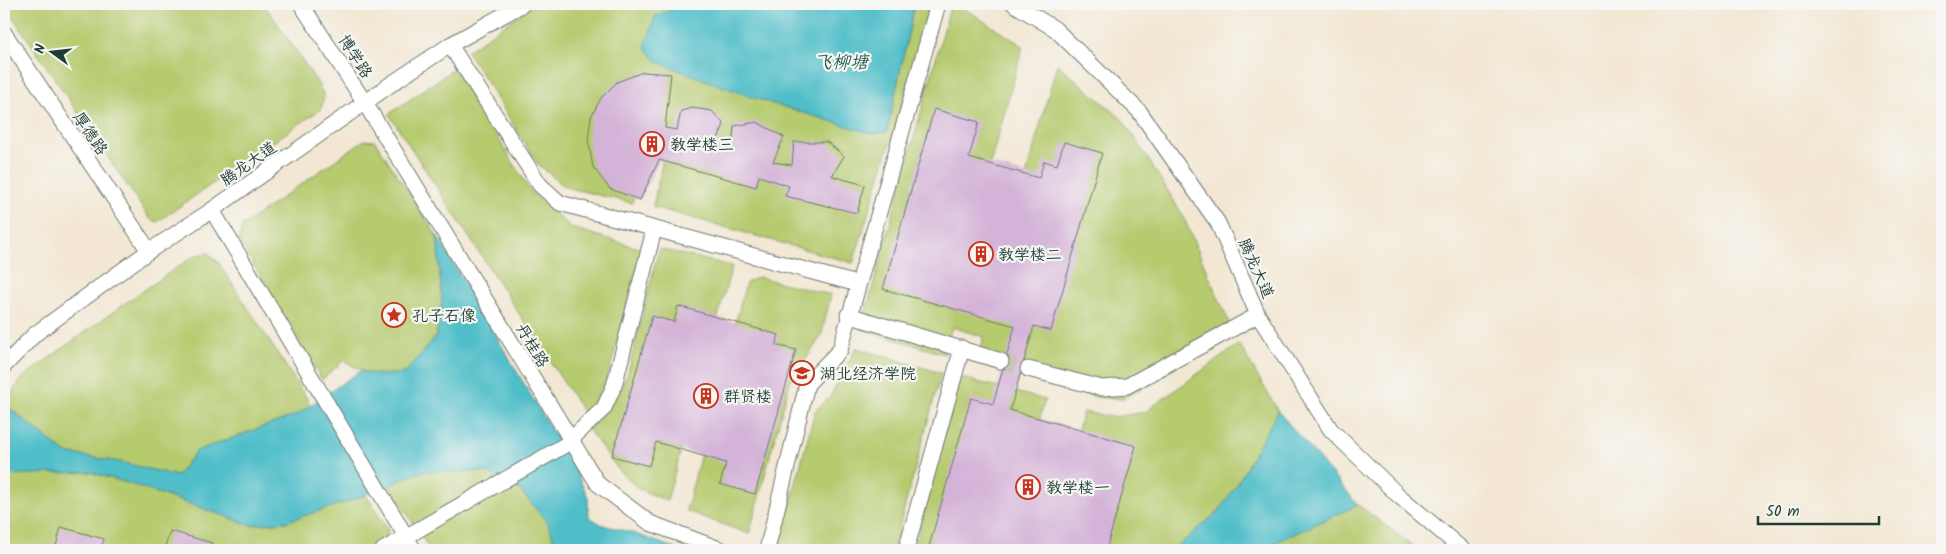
<svg xmlns="http://www.w3.org/2000/svg" width="1946" height="554" font-family="Kalam,'LXGW WenKai TC',sans-serif">
	<style>
		.green { fill: #b6ca6e; stroke: #6a8451 }
		.water { fill: #50bec9; stroke: #387e7e }
		.building { fill: #d4b3d8 }
		.lines { fill: none; stroke-linecap: round; stroke-linejoin: round }
		.minor-tunnel { stroke: #c9c5b3; stroke-width: 15; stroke-dasharray: 15 8; stroke-linecap: butt }
		.minor-casing { stroke: #69786c; stroke-width: 17 }
		.minor { stroke: #fff; stroke-width: 15 }
		.labels { text-anchor: middle; stroke-width: 4.5; stroke-linejoin: round; paint-order: stroke }
		.street-label { font-size: 16px; fill: #1f3d34; stroke: #f6f6f2 }
		.poi-label { font-size: 16px; fill: #1f3d34; stroke: #f6f6f2; text-anchor: start }
		.water-label { font-size: 18px; font-style: italic; fill: #2b5d59; stroke: #f6f6f2 }
	</style>
	<rect width="100%" height="100%" fill="#f6f6f2"/>
	<filter id="ink" filterUnits="userSpaceOnUse"><feTurbulence type="fractalNoise" baseFrequency=".02" numOctaves="2"/><feDisplacementMap in="SourceGraphic" scale="10" xChannelSelector="R" yChannelSelector="G"/><feConvolveMatrix kernelMatrix="1 2 1 2 8 2 1 2 1" color-interpolation-filters="sRGB"/></filter>
	<filter id="wash" filterUnits="userSpaceOnUse"><feTurbulence type="fractalNoise" baseFrequency=".0096" numOctaves="4" result="noise"/><feDisplacementMap in="SourceGraphic" scale="20" xChannelSelector="R" yChannelSelector="G"/><feGaussianBlur stdDeviation="1.12" result="paint"/><feColorMatrix in="noise" values="0 0 0 0 0 0 0 0 0 0 0 0 0 0 0 0 0 1.4 0 .05"/><feComposite in="paint" operator="in"/></filter>
	<g filter="url(#wash)">
		<rect width="100%" height="100%" fill="#f3e7d3"/>
		<g class="green">
			<polygon points="4,4 264,4 319,85 324,96 321,109 157,222 150,219"/>
			<polygon points="539,4 685,4 655,16 748,96 873,134 887,132 914,7 902,4 933,4 853,263 653,207 664,154 648,150 632,203 565,187 538,164 467,51 530,7"/>
			<polygon points="951,4 957,4 1023,46 981,196 1018,204 1057,64 1122,119 1145,154 1182,214 1231,327 1153,383 1121,399 1096,397 976,363 984,337 952,327 944,354 861,329"/>
			<polygon points="455,68 531,192 572,228 642,249 609,373 596,400 583,412 389,114"/>
			<path d="M364,140L375,141L437,236L442,302L436,336L405,373C376,375 368,377 344,360L322,380L239,240L242,226Z"/>
			<polygon points="659,249 732,266 667,501 637,488 618,469 588,429 608,408 627,376"/>
			<polygon points="208,253 218,262 311,405 296,415 196,451 177,476 120,462 65,453 7,406 5,402 23,377 124,304 195,255"/>
			<polygon points="758,277 831,295 821,337 790,381 749,534 686,511 746,283"/>
			<polygon points="1239,344 1278,411 1236,486 1218,512 1173,550 1044,550 1083,412 1114,417 1145,412"/>
			<polygon points="856,348 941,373 893,550 778,550 815,411 830,397"/>
			<polygon points="959,377 1045,400 1003,550 913,550"/>
			<polygon points="423,471 487,472 503,480 519,489 547,522 554,540 570,550 430,550 389,485"/>
			<polygon points="48,472 90,472 134,485 251,525 285,522 366,495 388,530 385,539 369,550 4,550 4,475"/>
			<polygon points="1358,505 1418,550 1264,550 1276,542"/>
		</g>
		<g class="water">
			<polygon points="685,4 902,4 914,7 887,132 873,134 748,96 657,62 645,47 655,16"/>
			<polygon points="437,236 549,426 568,454 588,497 589,517 603,525 633,533 679,550 570,550 554,540 547,522 519,489 487,472 423,471 350,501 285,522 251,525 134,485 90,472 4,475 4,411 7,406 65,453 120,462 177,476 196,451 296,415 360,371 378,375 405,373 436,336 442,302"/>
			<polygon points="1278,411 1358,505 1276,542 1264,550 1173,550 1218,512 1236,486"/>
		</g>
		<g id="blocks">
			<g class="building">
				<polygon points="643,72 671,74 665,128 677,130 681,111 692,108 712,111 724,124 715,146 732,150 734,126 757,122 784,137 773,162 792,165 794,142 827,142 844,156 832,176 865,185 857,213 785,196 789,186 759,176 756,187 659,160 640,200 610,189 593,167 588,139 591,117 601,98 617,82"/>
				<polygon points="934,109 979,122 969,158 1039,178 1044,161 1057,165 1064,142 1102,153 1051,331 1034,326 1010,410 1136,446 1106,550 928,550 971,398 993,404 1015,326 883,289"/>
				<polygon points="678,306 779,335 776,345 796,350 755,494 720,484 726,463 656,442 649,466 612,456 652,316 674,322"/>
				<polygon points="61,527 104,539 101,550 55,550"/>
				<polygon points="170,531 212,543 210,550 164,550"/>
			</g>
		</g>
	</g>
	<g filter="url(#ink)">
		<use href="#blocks" fill-opacity="0" stroke="#69786c" stroke-width="1"/>
		<g class="lines">
			<polyline class="minor-tunnel" points="1001,361 1028,369"/>
			<defs>
				<g id="minor">
					<polyline points="301,4 365,103 598,484 650,523 722,550"/>
					<polyline points="1014,4 1055,29 1139,111 1218,223 1258,315 1331,430 1398,495 1463,550"/>
					<polyline points="4,33 149,251"/>
					<polyline points="450,45 540,185 560,203 857,284"/>
					<polyline points="212,210 414,550"/>
					<polyline points="848,315 1001,361"/>
					<polyline points="4,366 35,334 149,251 212,210 394,82 450,45 523,4"/>
					<polyline points="1028,369 1102,388 1127,386 1258,315"/>
					<polyline points="383,550 565,445 604,408 614,386 654,230"/>
					<polyline points="767,550 807,384 840,350 938,4"/>
					<polyline points="906,550 962,348"/>
				</g>
			</defs>
			<use href="#minor" class="minor-casing"/>
			<use href="#minor" class="minor"/>
		</g>
	</g>
	<defs>
		<symbol id="building-ring" viewBox="-11 -11 22 22"><circle r="9.5" fill="#f6f6f2" stroke="#c8321e" stroke-width="1.5"/><path d="M-4-6H4V6H1V3H-1V6H-4ZM-2.5-4.3h1.7v1.8h-1.7ZM.8-4.3h1.7v1.8H.8ZM-2.5-1h1.7V.8h-1.7ZM.8-1h1.7V.8H.8Z" fill="#c8321e"/></symbol>
		<symbol id="sight-ring" viewBox="-11 -11 22 22"><circle r="9.5" fill="#f6f6f2" stroke="#c8321e" stroke-width="1.5"/><path d="M0-6L1.8-2.2L6-1.7L2.9 1.2L3.7 5.4L0 3.3L-3.7 5.4L-2.9 1.2L-6-1.7L-1.8-2.2Z" fill="#c8321e"/></symbol>
		<symbol id="university-ring" viewBox="-11 -11 22 22"><circle r="9.5" fill="#f6f6f2" stroke="#c8321e" stroke-width="1.5"/><path d="M0-5L7-2L0 1L-7-2ZM-4 1L0 2.5L4 1V4Q0 6-4 4Z" fill="#c8321e"/></symbol>
	</defs>
	<g fill-rule="evenodd">
		<use href="#building-ring" x="638" y="130" width="28" height="28"/>
		<use href="#building-ring" x="967" y="240" width="28" height="28"/>
		<use href="#sight-ring" x="380" y="301" width="28" height="28"/>
		<use href="#university-ring" x="788" y="359" width="28" height="28"/>
		<use href="#building-ring" x="692" y="382" width="28" height="28"/>
		<use href="#building-ring" x="1014" y="473" width="28" height="28"/>
	</g>
	<g class="labels">
		<g class="street-label">
			<text transform="translate(356 56) rotate(57)" y="6">博学路</text>
			<text transform="translate(91 133) rotate(56)" y="6">厚德路</text>
			<text transform="translate(248 163) rotate(-35)" y="6">腾龙大道</text>
			<text transform="translate(1257 268) rotate(66)" y="6">腾龙大道</text>
			<text transform="translate(533 345) rotate(59)" y="6">丹桂路</text>
		</g>
		<g class="poi-label">
			<text x="670" y="150">教学楼三</text>
			<text x="998" y="260">教学楼二</text>
			<text x="412" y="321">孔子石像</text>
			<text x="820" y="379">湖北经济学院</text>
			<text x="724" y="402">群贤楼</text>
			<text x="1046" y="493">教学楼一</text>
		</g>
		<g class="water-label">
			<text x="841" y="68">飞柳塘</text>
		</g>
	</g>
	<rect width="1946" height="554" fill="none" stroke="#f6f6f2" stroke-width="20"/>
	<g transform="translate(52 52) rotate(285)" stroke="#f6f6f2" stroke-width="4" paint-order="stroke">
	<path d="M0-4L9 19L0 12L-9 19Z" fill="#1f3d34"/>
	<text y="-8" font-size="14" font-weight="bold" text-anchor="middle" fill="#1f3d34">N</text>
	</g>
	<path d="M1758 516v8h121v-8" fill="none" stroke="#1f3d34" stroke-width="2.5"/>
	<text x="1766" y="516" font-size="15" fill="#1f3d34" stroke="#f6f6f2" stroke-width="4" paint-order="stroke">50 m</text>
</svg>
